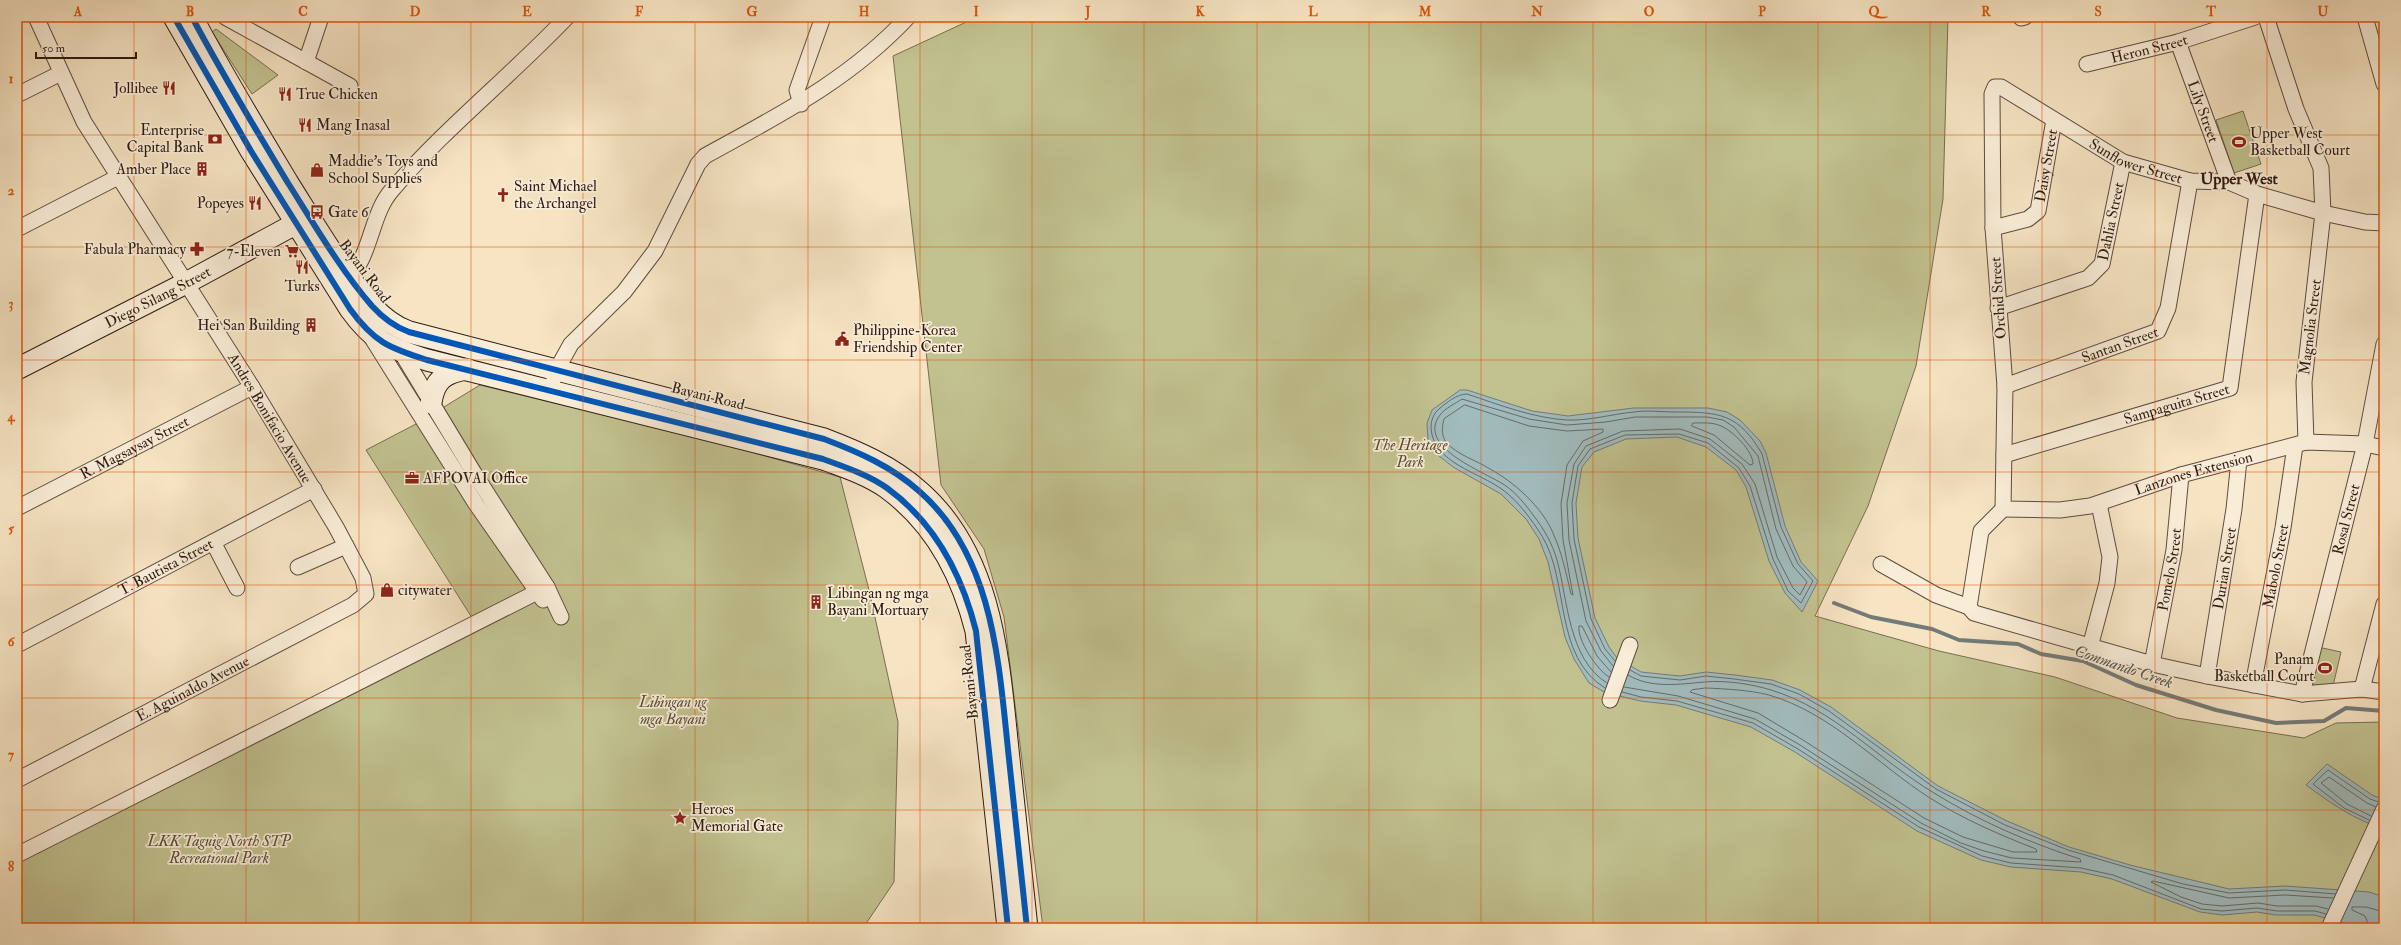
<svg xmlns="http://www.w3.org/2000/svg" width="2401" height="945" font-family="'IM FELL Double Pica',serif">
	<style>
		.green { fill: #c2c290; stroke: #786e51 }
		.water { fill: #a1bcbe; stroke: #737b79 }
		.lines { fill: none; stroke-linecap: round; stroke-linejoin: round }
		.shore { stroke: #676b68; stroke-width: 1 }
		.stream { stroke: #737b79; stroke-width: 4 }
		.street-casing { stroke: #5f4c3e; stroke-width: 17 }
		.secondary-casing { stroke: #2d1a12; stroke-width: 23 }
		.street { stroke: #f9edd8; stroke-width: 15 }
		.secondary { stroke: #f9edd8; stroke-width: 21 }
		.cycleway-casing { stroke: #f9edd8; stroke-width: 8 }
		.cycleway { stroke: #0057b8; stroke-width: 6 }
		.grid { fill: none; stroke: #df560c; stroke-width: 1; stroke-opacity: 0.55 }
		.labels { text-anchor: middle; stroke-width: 3.5; stroke-linejoin: round; paint-order: stroke }
		.street-label { font-size: 15px; fill: #2d1a12; stroke: #f9edd8 }
		.poi-label { font-size: 15px; fill: #2d1a12; stroke: #f9edd8; text-anchor: start }
		.park-label { font-size: 15px; font-style: italic; fill: #5a4c38; stroke: #f9edd8 }
		.neighbourhood-label { font-size: 16px; font-weight: bold; fill: #2d1a12; stroke: #f9edd8 }
		.water-label { font-size: 16px; font-style: italic; fill: #56534e; stroke: #f9edd8 }
		.neatline { fill: none; stroke: #df560c; stroke-width: 1.5 }
		.grid-label { font-size: 13px; text-anchor: middle; font-weight: bold; fill: #df560c }
	</style>
	<rect width="100%" height="100%" fill="#f6e4c3"/>
	<filter id="stains"><feTurbulence type="fractalNoise" baseFrequency=".005" numOctaves="4"/><feColorMatrix values="0 0 0 0 .2 0 0 0 0 .09 0 0 0 0 .02 0 0 0 .5 -.17"/></filter>
	<radialGradient id="worn" r=".72"><stop offset=".6" stop-color="#630" stop-opacity="0"/><stop offset="1" stop-color="#630" stop-opacity=".3"/></radialGradient>
	<g class="green">
		<polygon points="977,17 1948,17 1943,199 1916,366 1868,506 1815,616 1939,651 2055,677 2177,718 2304,738 2336,723 2384,722 2384,928 1043,928 1004,617 984,549 941,485 893,56"/>
		<polygon points="216,29 278,75 252,94 212,32"/>
		<polygon points="2243,111 2261,164 2234,173 2216,120"/>
		<polygon points="480,385 719,443 840,477 869,590 898,722 894,882 863,928 17,928 17,853 474,621 366,450 416,424"/>
		<polygon points="2318,647 2341,652 2332,690 2309,684"/>
	</g>
	<g class="water">
		<polygon points="1460,390 1467,390 1532,411 1568,416 1634,408 1708,408 1727,412 1740,420 1760,441 1766,453 1785,526 1801,562 1818,581 1802,612 1785,593 1769,561 1746,487 1736,470 1706,447 1677,437 1626,439 1594,452 1582,467 1576,503 1578,538 1595,618 1609,647 1617,658 1641,672 1680,676 1706,672 1735,675 1772,680 1800,690 1831,707 1938,786 2007,821 2069,847 2130,865 2229,889 2285,886 2369,892 2384,897 2384,928 2361,928 2314,915 2276,915 2257,912 2222,915 2200,912 2112,879 2081,872 2011,867 1981,860 1917,831 1795,752 1751,727 1676,705 1640,701 1604,692 1589,683 1574,659 1565,637 1548,562 1539,539 1526,519 1501,494 1453,467 1434,452 1428,440 1427,423 1432,410"/>
		<path d="M2327,764L2372,795L2384,800V829C2353,819 2332,804 2306,785Z"/>
	</g>
	<g class="lines">
		<g class="shore">
			<path d="M1465,405L1529,426L1567,431L1603,429V432L1583,441L1567,465L1561,504L1563,540L1573,595L1571,594C1566,573 1562,553 1553,533C1542,507 1514,482 1490,469C1476,460 1457,455 1446,442C1441,435 1442,426 1444,419Z"/>
			<path d="M1693,423C1702,423 1713,422 1721,426C1733,431 1753,451 1753,464L1750,465L1714,435L1692,426Z"/>
			<polyline points="1630,670 1641,676 1680,680 1706,676 1734,679 1771,684 1799,694 1829,711 1936,789 2005,825 2068,850 2183,884 2229,893 2285,890 2336,894"/>
			<path d="M1609,677C1597,670 1577,640 1579,626H1582L1597,656L1611,672"/>
			<path d="M1607,683C1568,659 1568,600 1557,560C1552,543 1544,529 1533,515C1526,505 1516,493 1506,486C1488,473 1415,448 1440,415C1445,408 1455,404 1462,399L1529,419L1567,425L1606,422L1635,417H1707L1723,420L1734,427L1758,456L1776,529L1793,566L1807,582L1800,595L1793,588L1777,557L1755,484L1742,464L1710,439L1680,429L1623,431L1586,446L1574,464L1567,503L1569,540L1586,621L1601,651L1613,666"/>
			<path d="M1624,687L1678,696L1755,719L1800,745L1921,823L1961,843L1984,851L2012,858L2081,862L2080,859C2030,843 1979,821 1934,793C1879,760 1834,709 1771,690C1752,684 1725,680 1705,682C1680,684 1651,689 1628,675"/>
			<path d="M1605,688C1553,656 1570,582 1542,536C1532,520 1518,501 1503,490C1479,472 1433,463 1431,428C1431,421 1433,414 1439,409C1446,403 1457,394 1467,394C1500,405 1533,418 1567,420C1589,421 1612,414 1634,412C1647,410 1662,412 1676,412C1720,412 1739,414 1762,454L1781,527L1798,564L1813,581L1801,603L1788,591L1773,559L1750,486L1739,468L1708,443L1679,434L1625,435L1590,449L1578,466L1572,503L1574,539L1591,619L1605,649L1615,661"/>
			<path d="M1706,688C1727,689 1749,690 1769,695C1831,713 1877,764 1930,798C1963,819 2000,835 2036,849L2037,852H2013L1963,837L1924,818L1803,740L1758,713L1690,692L1692,690Z"/>
			<polyline points="1622,692 1641,697 1677,701 1753,723 1798,749 1919,827 1982,856 2011,863 2081,868 2113,875 2201,909 2222,911 2257,908 2277,911 2315,911 2326,914"/>
			<polyline points="2371,816 2347,804 2321,783 2329,777 2367,803 2376,807"/>
			<polyline points="2369,820 2344,808 2313,784 2328,770 2370,799 2379,802"/>
			<polyline points="2328,909 2316,906 2277,906 2258,903 2222,906 2202,904 2181,897 2151,882 2153,881 2229,898 2285,895 2333,898"/>
			<polyline points="2370,928 2365,916 2352,910 2352,907 2366,907 2384,912"/>
		</g>
		<polyline class="stream" points="1834,603 1871,617 1932,629 1959,640 2018,644 2041,654 2083,661 2136,685 2216,710 2276,723 2324,721 2346,708 2384,711"/>
		<defs>
			<g id="street">
				<polyline points="225,17 350,86"/>
				<polyline points="2266,17 2296,109 2321,168 2323,213 2304,382 2306,442"/>
				<polyline points="2365,17 2384,84"/>
				<polyline points="2021,18 2025,17"/>
				<path id="s1" d="M2178,42L2229,182"/>
				<polyline points="306,62 321,17"/>
				<path id="s2" d="M2087,64L2178,42L2255,17"/>
				<polyline points="17,95 61,73"/>
				<polyline points="801,104 797,90 823,17"/>
				<path id="s3" d="M1993,228L2028,219L2038,211L2054,120"/>
				<polyline points="17,229 118,177"/>
				<path d="M343,283C372,261 369,216 392,190C445,128 511,76 567,17"/>
				<path id="s4" d="M1998,308L2088,278L2102,264L2123,162"/>
				<polyline points="370,335 476,504 543,600"/>
				<polyline points="398,347 474,473 547,587 561,617"/>
				<path d="M554,378L556,371L571,344L624,292L655,251L698,164L705,156C779,115 848,81 908,17"/>
				<path id="s5" d="M2005,386L2158,331L2168,308L2190,181"/>
				<path id="s6" d="M2004,455L2230,388L2257,194"/>
				<path id="s7" d="M17,508L252,387"/>
				<path id="s8" d="M2003,509L2005,386L1993,228L1992,94L1995,87H2001L2123,162L2190,181L2229,182L2257,194L2323,213L2365,222L2384,223"/>
				<polyline points="2003,509 1981,531 1969,607 1974,613 2152,664 2207,676 2302,694 2362,689 2384,692"/>
				<path id="s9" d="M2003,509L2060,510L2090,506L2181,475L2306,442L2365,444L2384,448"/>
				<polyline points="213,542 237,588"/>
				<polyline points="1881,564 1936,595 1969,607"/>
				<polyline points="298,567 346,546"/>
				<path id="s10" d="M17,645L314,489"/>
				<polyline points="2090,647 2107,583 2110,557 2099,504"/>
				<path id="s11" d="M2152,664L2174,550L2181,475"/>
				<path id="s12" d="M2207,676L2234,509L2239,460"/>
				<path id="s13" d="M2253,685L2283,528L2295,446"/>
				<polyline points="2362,689 2384,604"/>
				<path id="s14" d="M2302,694L2365,444L2384,344"/>
				<polyline points="1610,700 1630,645"/>
				<path id="s15" d="M17,780L353,605L366,594L363,578L336,527L252,387L84,122L36,17"/>
				<polyline points="17,855 547,587"/>
				<polyline points="2329,928 2384,809"/>
			</g>
			<g id="secondary">
				<path d="M174,17L251,151L350,309C374,342 389,348 427,360L823,459C845,467 869,475 887,488C935,523 962,575 976,631L1008,928"/>
				<path d="M192,17C222,74 255,128 288,183C314,224 340,269 372,306C382,317 395,327 409,332L824,439C858,452 891,466 919,491C995,557 999,667 1009,759C1015,816 1021,872 1027,928"/>
				<path id="s16" d="M17,369L186,283L297,223"/>
				<path d="M431,403C434,380 445,372 467,369"/>
			</g>
		</defs>
		<use href="#street" class="street-casing"/>
		<use href="#secondary" class="secondary-casing"/>
		<use href="#street" class="street"/>
		<use href="#secondary" class="secondary"/>
		<defs>
			<g id="cycleway">
				<path d="M174,17L251,151L350,309C374,342 389,348 427,360L823,459C845,467 869,475 887,488C935,523 962,575 976,631L1008,928"/>
				<path d="M192,17C222,74 255,128 288,183C314,224 340,269 372,306C382,317 395,327 409,332L824,439C858,452 891,466 919,491C995,557 999,667 1009,759C1015,816 1021,872 1027,928"/>
			</g>
		</defs>
		<use href="#cycleway" class="cycleway-casing"/>
		<use href="#cycleway" class="cycleway"/>
	</g>
	<path class="grid" d="M134,17V928M246,17V928M359,17V928M471,17V928M583,17V928M695,17V928M808,17V928M920,17V928M1032,17V928M1144,17V928M1257,17V928M1369,17V928M1481,17V928M1593,17V928M1706,17V928M1818,17V928M1930,17V928M2042,17V928M2155,17V928M2267,17V928M17,135H2384M17,247H2384M17,360H2384M17,472H2384M17,585H2384M17,698H2384M17,810H2384"/>
	<defs>
		<symbol id="restaurant-bare" viewBox="-9 -9 18 18"><path d="M-5-6h1v4h1v-4h1v4h1v-4h1v5L-1.5 .5V6h-2V.5L-5-1ZM5-6V6H3V1.5H1.5Q1.5-4 5-6Z" fill="#8f2418" stroke="#f9edd8" stroke-width="2.5" paint-order="stroke"/></symbol>
		<symbol id="bank-bare" viewBox="-9 -9 18 18"><path d="M-6-4H6V4H-6ZM0-2.3a2.3 2.3 0 1 0 0 4.6a2.3 2.3 0 1 0 0-4.6Z" fill="#8f2418" stroke="#f9edd8" stroke-width="2.5" paint-order="stroke"/></symbol>
		<symbol id="stadium-bare" viewBox="-9 -9 18 18"><path d="M0-5a6.5 5 0 1 0 0 10a6.5 5 0 1 0 0-10ZM-3.5-1.8h7v3.6h-7Z" fill="#8f2418" stroke="#f9edd8" stroke-width="2.5" paint-order="stroke"/></symbol>
		<symbol id="building-bare" viewBox="-9 -9 18 18"><path d="M-4-6H4V6H1V3H-1V6H-4ZM-2.5-4.3h1.7v1.8h-1.7ZM.8-4.3h1.7v1.8H.8ZM-2.5-1h1.7V.8h-1.7ZM.8-1h1.7V.8H.8Z" fill="#8f2418" stroke="#f9edd8" stroke-width="2.5" paint-order="stroke"/></symbol>
		<symbol id="shop-bare" viewBox="-9 -9 18 18"><path d="M-5-2.5h2.3a2.7 3.5 0 0 1 5.4 0H5L5.5 6h-11ZM-1.5-2.5h3a1.5 2.3 0 0 0-3 0Z" fill="#8f2418" stroke="#f9edd8" stroke-width="2.5" paint-order="stroke"/></symbol>
		<symbol id="church-bare" viewBox="-9 -9 18 18"><path d="M-1.2-6h2.4v3.5h3.3v2.4h-3.3V6h-2.4V-.1h-3.3v-2.4h3.3Z" fill="#8f2418" stroke="#f9edd8" stroke-width="2.5" paint-order="stroke"/></symbol>
		<symbol id="bus-bare" viewBox="-9 -9 18 18"><path d="M-5-6H5V4H4V6H2V4H-2V6H-4V4H-5ZM-3.5-4V0h7V-4ZM-3.5 1.2v1.5H-2V1.2ZM2 1.2v1.5H3.5V1.2Z" fill="#8f2418" stroke="#f9edd8" stroke-width="2.5" paint-order="stroke"/></symbol>
		<symbol id="pharmacy-bare" viewBox="-9 -9 18 18"><path d="M-2-6h4v4h4v4h-4v4h-4v-4h-4v-4h4Z" fill="#8f2418" stroke="#f9edd8" stroke-width="2.5" paint-order="stroke"/></symbol>
		<symbol id="supermarket-bare" viewBox="-9 -9 18 18"><path d="M-6-5.5h2.5l.6 2H6L4.5 2H-2.5L-4.4-4H-6ZM-1.5 3.2a1.3 1.3 0 1 0 .1 0ZM3 3.2a1.3 1.3 0 1 0 .1 0Z" fill="#8f2418" stroke="#f9edd8" stroke-width="2.5" paint-order="stroke"/></symbol>
		<symbol id="civic-bare" viewBox="-9 -9 18 18"><path d="M-.6-6.5H3V-4.5H.6V-3L4-1V1h2V6H-6V1h2V-1L-.6-3ZM-1.2 2.5V6h2.4V2.5Z" fill="#8f2418" stroke="#f9edd8" stroke-width="2.5" paint-order="stroke"/></symbol>
		<symbol id="office-bare" viewBox="-9 -9 18 18"><path d="M-6-3h4V-5.5h4V-3h4V5H-6ZM-1-4.5V-3h2v-1.5ZM-6 0V1H6V0Z" fill="#8f2418" stroke="#f9edd8" stroke-width="2.5" paint-order="stroke"/></symbol>
		<symbol id="sight-bare" viewBox="-9 -9 18 18"><path d="M0-6L1.8-2.2L6-1.7L2.9 1.2L3.7 5.4L0 3.3L-3.7 5.4L-2.9 1.2L-6-1.7L-1.8-2.2Z" fill="#8f2418" stroke="#f9edd8" stroke-width="2.5" paint-order="stroke"/></symbol>
	</defs>
	<g fill-rule="evenodd">
		<use href="#restaurant-bare" x="159" y="78" width="20" height="20"/>
		<use href="#restaurant-bare" x="275" y="84" width="20" height="20"/>
		<use href="#restaurant-bare" x="295" y="115" width="20" height="20"/>
		<use href="#bank-bare" x="205" y="129" width="20" height="20"/>
		<use href="#stadium-bare" x="2229" y="132" width="20" height="20"/>
		<use href="#building-bare" x="192" y="159" width="20" height="20"/>
		<use href="#shop-bare" x="307" y="160" width="20" height="20"/>
		<use href="#church-bare" x="493" y="185" width="20" height="20"/>
		<use href="#restaurant-bare" x="245" y="193" width="20" height="20"/>
		<use href="#bus-bare" x="307" y="202" width="20" height="20"/>
		<use href="#pharmacy-bare" x="187" y="239" width="20" height="20"/>
		<use href="#supermarket-bare" x="282" y="241" width="20" height="20"/>
		<use href="#restaurant-bare" x="292" y="257" width="20" height="20"/>
		<use href="#building-bare" x="301" y="315" width="20" height="20"/>
		<use href="#civic-bare" x="832" y="329" width="20" height="20"/>
		<use href="#office-bare" x="402" y="468" width="20" height="20"/>
		<use href="#shop-bare" x="377" y="580" width="20" height="20"/>
		<use href="#building-bare" x="806" y="592" width="20" height="20"/>
		<use href="#stadium-bare" x="2315" y="658" width="20" height="20"/>
		<use href="#sight-bare" x="670" y="808" width="20" height="20"/>
	</g>
	<g class="labels">
		<g class="street-label">
			<text dy="5" stroke="none"><textPath href="#s2" startOffset="64">Heron Street</textPath></text>
			<text dy="5" stroke="none"><textPath href="#s1" startOffset="74">Lily Street</textPath></text>
			<text dy="5" stroke="none"><textPath href="#s8" startOffset="584">Sunflower Street</textPath></text>
			<text dy="5" stroke="none"><textPath href="#s3" startOffset="95">Daisy Street</textPath></text>
			<text dy="5" stroke="none"><textPath href="#s4" startOffset="158">Dahlia Street</textPath></text>
			<text transform="translate(365 271) rotate(53)" y="5">Bayani Road</text>
			<text dy="5" stroke="none"><textPath href="#s16" startOffset="158">Diego Silang Street</textPath></text>
			<text transform="translate(1998 298) rotate(-94)" y="5">Orchid Street</text>
			<text transform="translate(2310 327) rotate(-83)" y="5">Magnolia Street</text>
			<text dy="5" stroke="none"><textPath href="#s5" startOffset="122">Santan Street</textPath></text>
			<text transform="translate(708 396) rotate(14)" y="5">Bayani Road</text>
			<text dy="5" stroke="none"><textPath href="#s6" startOffset="180">Sampaguita Street</textPath></text>
			<text transform="translate(270 418) rotate(59)" y="5">Andres Bonifacio Avenue</text>
			<text dy="5" stroke="none"><textPath href="#s7" startOffset="132">R. Magsaysay Street</textPath></text>
			<text dy="5" stroke="none"><textPath href="#s9" startOffset="196">Lanzones Extension</textPath></text>
			<text dy="5" stroke="none"><textPath href="#s14" startOffset="180">Rosal Street</textPath></text>
			<text dy="5" stroke="none"><textPath href="#s13" startOffset="121">Mabolo Street</textPath></text>
			<text dy="5" stroke="none"><textPath href="#s10" startOffset="168">T. Bautista Street</textPath></text>
			<text dy="5" stroke="none"><textPath href="#s12" startOffset="109">Durian Street</textPath></text>
			<text dy="5" stroke="none"><textPath href="#s11" startOffset="96">Pomelo Street</textPath></text>
			<text transform="translate(969 682) rotate(-96)" y="5">Bayani Road</text>
			<text dy="5" stroke="none"><textPath href="#s15" startOffset="198">E. Aguinaldo Avenue</textPath></text>
		</g>
		<g class="poi-label">
			<text x="158" y="93" text-anchor="end">Jollibee</text>
			<text x="296" y="99">True Chicken</text>
			<text x="316" y="130">Mang Inasal</text>
			<text x="204" y="135" text-anchor="end">Enterprise<tspan x="204" dy="17">Capital Bank</tspan></text>
			<text x="2250" y="138">Upper West<tspan x="2250" dy="17">Basketball Court</tspan></text>
			<text x="328" y="166">Maddie's Toys and<tspan x="328" dy="17">School Supplies</tspan></text>
			<text x="191" y="174" text-anchor="end">Amber Place</text>
			<text x="514" y="191">Saint Michael<tspan x="514" dy="17">the Archangel</tspan></text>
			<text x="244" y="208" text-anchor="end">Popeyes</text>
			<text x="328" y="217">Gate 6</text>
			<text x="186" y="254" text-anchor="end">Fabula Pharmacy</text>
			<text x="281" y="256" text-anchor="end">7-Eleven</text>
			<text x="302" y="291" text-anchor="middle">Turks</text>
			<text x="300" y="330" text-anchor="end">Hei San Building</text>
			<text x="853" y="335">Philippine-Korea<tspan x="853" dy="17">Friendship Center</tspan></text>
			<text x="423" y="483">AFPOVAI Office</text>
			<text x="398" y="595">citywater</text>
			<text x="827" y="598">Libingan ng mga<tspan x="827" dy="17">Bayani Mortuary</tspan></text>
			<text x="2314" y="664" text-anchor="end">Panam<tspan x="2314" dy="17">Basketball Court</tspan></text>
			<text x="691" y="814">Heroes<tspan x="691" dy="17">Memorial Gate</tspan></text>
		</g>
		<g class="park-label">
			<text x="1410" y="450">The Heritage<tspan x="1410" dy="17">Park</tspan></text>
			<text x="673" y="707">Libingan ng<tspan x="673" dy="17">mga Bayani</tspan></text>
			<text x="219" y="846">LKK Taguig North STP<tspan x="219" dy="17">Recreational Park</tspan></text>
		</g>
		<g class="neighbourhood-label">
			<text x="2239" y="184">Upper West</text>
		</g>
		<g class="water-label">
			<text transform="translate(2124 666) rotate(19)" y="6">Commando Creek</text>
		</g>
	</g>
	<rect width="2401" height="945" fill="none" stroke="#f6e4c3" stroke-width="44"/>
	<path d="M36 52v6h100v-6" fill="none" stroke="#2d1a12" stroke-width="2"/>
	<text x="42" y="52" font-size="12" fill="#2d1a12" stroke="#f9edd8" stroke-width="3" paint-order="stroke">50 m</text>
	<rect x="22" y="22" width="2357" height="901" class="neatline"/>
	<g class="grid-label">
		<text x="78" y="16">A</text>
		<text x="190" y="16">B</text>
		<text x="303" y="16">C</text>
		<text x="415" y="16">D</text>
		<text x="527" y="16">E</text>
		<text x="639" y="16">F</text>
		<text x="752" y="16">G</text>
		<text x="864" y="16">H</text>
		<text x="976" y="16">I</text>
		<text x="1088" y="16">J</text>
		<text x="1200" y="16">K</text>
		<text x="1313" y="16">L</text>
		<text x="1425" y="16">M</text>
		<text x="1537" y="16">N</text>
		<text x="1649" y="16">O</text>
		<text x="1762" y="16">P</text>
		<text x="1874" y="16">Q</text>
		<text x="1986" y="16">R</text>
		<text x="2098" y="16">S</text>
		<text x="2211" y="16">T</text>
		<text x="2323" y="16">U</text>
		<text x="11" y="83">1</text>
		<text x="11" y="195">2</text>
		<text x="11" y="308">3</text>
		<text x="11" y="421">4</text>
		<text x="11" y="533">5</text>
		<text x="11" y="646">6</text>
		<text x="11" y="759">7</text>
		<text x="11" y="871">8</text>
	</g>
	<rect width="100%" height="100%" filter="url(#stains)"/>
	<rect width="100%" height="100%" fill="url(#worn)"/>
</svg>
